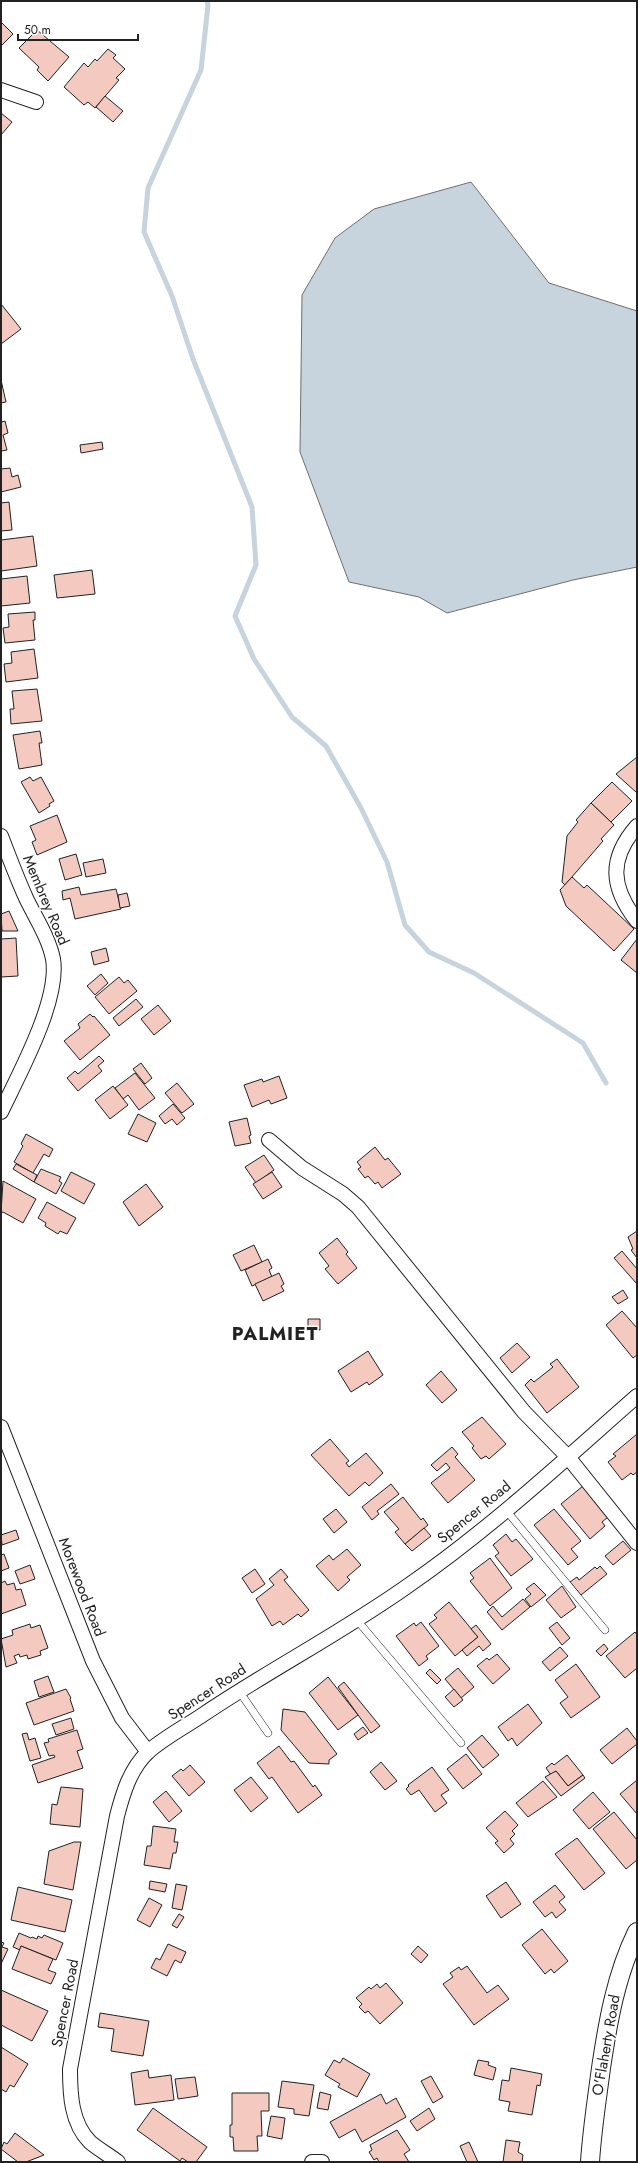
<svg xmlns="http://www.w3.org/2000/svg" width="638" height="2163" font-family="Jost,sans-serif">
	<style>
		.water { fill: #c7d3dd; stroke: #6f6f6f }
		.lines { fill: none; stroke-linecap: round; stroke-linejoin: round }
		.stream { stroke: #c7d3dd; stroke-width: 5 }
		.building { fill: #f3c9c0; stroke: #222 }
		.service-casing { stroke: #222; stroke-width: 8 }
		.minor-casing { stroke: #222; stroke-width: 16 }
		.tertiary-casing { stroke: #222; stroke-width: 20 }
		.service { stroke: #fff; stroke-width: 7 }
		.minor { stroke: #fff; stroke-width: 14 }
		.tertiary { stroke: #fff; stroke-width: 18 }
		.labels { text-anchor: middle; stroke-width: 3; stroke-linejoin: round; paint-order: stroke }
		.street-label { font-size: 15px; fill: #222; stroke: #fff }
		.district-label { font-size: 19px; font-weight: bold; letter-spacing: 1px; fill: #222; stroke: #fff }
	</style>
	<rect width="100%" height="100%" fill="#fff"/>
	<polygon class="water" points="471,182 549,283 637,311 637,567 573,580 447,613 419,597 349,582 300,452 302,295 335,238 374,209"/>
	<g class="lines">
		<polyline class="stream" points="207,1 208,5 201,70 148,188 144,232 172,296 193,359 252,507 256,565 235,616 254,659 292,717 326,746 361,808 387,862 405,925 429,952 474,973 583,1043 606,1083"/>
	</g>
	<g class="building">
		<polygon points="1,22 13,34 1,46"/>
		<polygon points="37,30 69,57 48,81 37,70 39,67 19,48"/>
		<polygon points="108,49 116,55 113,58 125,69 116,78 119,80 95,108 88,102 84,105 64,87 84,63 88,67 95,59 97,61"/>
		<polygon points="105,96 123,111 113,122 96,107"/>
		<polygon points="1,113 12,122 1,135"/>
		<polygon points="1,304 21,329 1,344"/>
		<polygon points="1,380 6,402 1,403"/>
		<polygon points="1,419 2,422 5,421 8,433 3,435 7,450 1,451"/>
		<polygon points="102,442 103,449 81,453 80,445"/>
		<polygon points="10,468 12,477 18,475 21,487 1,492 1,469"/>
		<polygon points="9,502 12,530 1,531 1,503"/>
		<polygon points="33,536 37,566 1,571 1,540"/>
		<polygon points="92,570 95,594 57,598 54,575"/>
		<polygon points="27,576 30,603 1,606 1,579"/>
		<polygon points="35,612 35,620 33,620 35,640 5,643 3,628 9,627 8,614"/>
		<polygon points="34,649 38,678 6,682 4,664 12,663 11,652"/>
		<polygon points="37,689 42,721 11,724 10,709 14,709 12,691"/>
		<polygon points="40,731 42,743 39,743 42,765 19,769 13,735"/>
		<polygon points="637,757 637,793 616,774"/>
		<polygon points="30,777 33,781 41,777 54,801 49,804 50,806 39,813 21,782"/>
		<polygon points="612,782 632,801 611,822 591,803"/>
		<polygon points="591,803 614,825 601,839 603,841 565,885 562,882 567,836 578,822 576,820"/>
		<polygon points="57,815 67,842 37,855 32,842 36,840 30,826"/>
		<polygon points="76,854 82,875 65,880 59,859"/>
		<polygon points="103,859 106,873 86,877 83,863"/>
		<polygon points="572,877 584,888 587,885 634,929 614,951 566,906 560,890"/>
		<polygon points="79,887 81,895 116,889 121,909 75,919 70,898 63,900 62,891"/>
		<polygon points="127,893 130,906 120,908 118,895"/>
		<polygon points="9,911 18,931 2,931 1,914"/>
		<polygon points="16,938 18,976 1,977 1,939"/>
		<polygon points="637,939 637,973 621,960"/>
		<polygon points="106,948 109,961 94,965 91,952"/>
		<polygon points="101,974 108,983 95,995 87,986"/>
		<polygon points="119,977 124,983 128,980 137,991 109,1014 95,997"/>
		<polygon points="136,999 143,1007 119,1026 113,1018"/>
		<polygon points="158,1005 171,1021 154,1035 141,1019"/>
		<polygon points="90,1014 93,1017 94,1016 110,1035 80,1060 64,1041 80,1028 78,1024"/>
		<polygon points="99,1056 104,1061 98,1066 102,1071 78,1091 67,1078 75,1071 78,1074"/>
		<polygon points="141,1063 152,1078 145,1084 133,1069"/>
		<polygon points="135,1073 155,1098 139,1110 128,1095 123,1099 115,1088"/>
		<polygon points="279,1076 287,1098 271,1104 269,1100 252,1107 244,1085 262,1079 263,1082"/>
		<polygon points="177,1083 194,1104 182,1113 165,1093"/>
		<polygon points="113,1086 128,1105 110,1119 95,1100"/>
		<polygon points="173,1104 185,1118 177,1125 172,1119 165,1124 159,1116"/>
		<polygon points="138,1114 156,1123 147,1142 128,1134"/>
		<polygon points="247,1118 251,1135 249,1136 251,1143 235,1146 229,1122"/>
		<polygon points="26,1134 53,1149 49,1157 44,1154 33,1173 14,1162 23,1146 21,1144"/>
		<polygon points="375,1147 385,1160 388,1158 401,1174 382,1188 378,1182 375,1184 368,1176 365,1178 358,1169 361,1167 357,1162"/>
		<polygon points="264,1155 274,1170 256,1183 245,1167"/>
		<polygon points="16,1164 37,1175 34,1182 13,1169"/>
		<polygon points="41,1169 61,1177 59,1181 62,1183 56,1194 34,1182"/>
		<polygon points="71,1172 95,1184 84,1204 61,1191"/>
		<polygon points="272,1172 282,1187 263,1199 253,1184"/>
		<polygon points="3,1181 36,1199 23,1223 3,1212 1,1213"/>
		<polygon points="146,1184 163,1207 139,1226 123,1202"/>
		<polygon points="47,1202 76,1218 67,1234 60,1231 58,1234 45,1226 46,1223 38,1218"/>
		<polygon points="637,1231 637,1258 631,1250 633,1249 628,1237"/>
		<polygon points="337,1238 348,1252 346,1254 357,1268 338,1284 325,1269 329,1266 319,1253"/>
		<polygon points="254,1245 262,1262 241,1271 233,1255"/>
		<polygon points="622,1251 637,1269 637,1284 614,1258"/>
		<polygon points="268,1259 272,1268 269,1270 272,1277 252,1286 245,1270"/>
		<polygon points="279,1273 284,1284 281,1286 284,1291 263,1301 255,1284"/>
		<polygon points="623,1290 628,1298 618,1304 612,1297"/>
		<polygon points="622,1311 637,1328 637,1355 633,1358 606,1325"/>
		<polygon points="308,1319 320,1319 320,1330 308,1329"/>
		<polygon points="517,1343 530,1357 512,1373 500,1358"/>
		<polygon points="368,1351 383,1375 369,1385 367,1382 351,1392 338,1371"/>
		<polygon points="557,1359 579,1387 547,1413 525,1385 531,1379 534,1382 553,1367 550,1364"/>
		<polygon points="441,1371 457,1390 442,1403 426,1385"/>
		<polygon points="482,1417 506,1444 489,1459 486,1456 481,1459 472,1448 474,1446 462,1432"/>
		<polygon points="637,1434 637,1472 633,1475 631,1473 622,1480 608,1462 616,1456 613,1454"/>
		<polygon points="330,1439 349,1461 346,1463 349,1467 366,1453 383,1473 369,1486 365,1482 349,1496 311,1455"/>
		<polygon points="452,1447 458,1454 455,1457 475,1480 448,1503 431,1483 450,1468 446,1463 437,1471 431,1465"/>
		<polygon points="391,1484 399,1494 377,1511 379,1514 372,1520 362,1507"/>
		<polygon points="583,1486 608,1517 602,1522 605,1526 590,1539 561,1504"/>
		<polygon points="403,1497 421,1520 423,1518 428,1525 405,1544 395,1532 399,1529 384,1512"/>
		<polygon points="336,1509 347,1522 334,1533 323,1519"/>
		<polygon points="554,1509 581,1541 571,1549 578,1557 568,1565 534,1525"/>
		<polygon points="424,1528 431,1536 412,1551 405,1544"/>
		<polygon points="16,1530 19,1539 2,1545 1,1535"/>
		<polygon points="506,1534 512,1542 516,1539 533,1559 511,1576 495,1556 499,1553 493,1545"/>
		<polygon points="623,1541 631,1550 613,1565 605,1556"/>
		<polygon points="347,1549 361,1565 347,1577 350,1580 338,1591 316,1566 329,1555 333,1560"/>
		<polygon points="4,1554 9,1568 1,1571 1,1555"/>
		<polygon points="490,1558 512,1588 490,1606 470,1581 474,1578 470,1573"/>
		<polygon points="30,1565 35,1579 20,1584 15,1571"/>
		<polygon points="600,1566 607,1574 581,1595 570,1582 577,1577 579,1580 595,1567 597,1569"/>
		<polygon points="255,1569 265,1584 252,1593 242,1578"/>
		<polygon points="281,1569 288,1577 284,1580 309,1610 301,1617 298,1614 283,1625 280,1621 272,1626 256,1599 274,1585 269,1579"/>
		<polygon points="5,1581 7,1585 14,1583 16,1590 21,1589 26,1605 1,1614 1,1583"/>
		<polygon points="534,1583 546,1595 531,1607 525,1599 531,1594 526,1589"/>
		<polygon points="562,1586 576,1607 561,1618 546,1600"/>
		<polygon points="523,1599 530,1607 502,1630 487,1612 493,1606 502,1617"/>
		<polygon points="449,1602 478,1637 455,1656 429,1624 437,1618 434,1615"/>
		<polygon points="421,1622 439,1646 426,1656 428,1659 419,1666 396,1636 414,1623 416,1626"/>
		<polygon points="557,1622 570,1638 562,1645 549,1628"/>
		<polygon points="30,1624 31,1628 40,1625 48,1648 40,1651 41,1655 28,1659 27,1655 20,1657 19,1654 14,1656 17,1663 6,1667 1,1639 13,1635 12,1630"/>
		<polygon points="476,1625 491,1644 483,1651 479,1646 467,1656 462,1650 478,1637 471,1629"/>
		<polygon points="635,1632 637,1635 637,1668 625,1678 606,1656"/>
		<polygon points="604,1644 608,1649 601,1656 596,1651"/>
		<polygon points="560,1647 568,1656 550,1671 542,1662"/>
		<polygon points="497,1654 510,1669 493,1684 477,1666 487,1658 489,1660"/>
		<polygon points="576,1664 600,1697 571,1718 560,1703 568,1697 555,1680"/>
		<polygon points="458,1668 474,1687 461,1698 445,1679"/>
		<polygon points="430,1669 441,1680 437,1684 426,1673"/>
		<polygon points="48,1676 54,1692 39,1697 34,1681"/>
		<polygon points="328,1677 358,1715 338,1730 309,1693"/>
		<polygon points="344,1682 380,1726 371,1733 338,1687"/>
		<polygon points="66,1689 71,1698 70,1699 74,1711 34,1725 26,1703"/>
		<polygon points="454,1689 463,1700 454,1707 445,1697"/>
		<polygon points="528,1704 542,1723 517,1746 512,1738 508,1741 498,1727"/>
		<polygon points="283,1709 305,1712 337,1754 329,1760 329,1764 309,1763 281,1730"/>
		<polygon points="71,1718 74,1729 56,1735 52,1724"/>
		<polygon points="363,1727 368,1733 358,1740 354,1734"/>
		<polygon points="627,1728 637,1741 637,1744 612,1764 600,1750"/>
		<polygon points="77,1730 83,1749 77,1751 83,1768 38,1783 32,1765 55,1757 54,1755 49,1756 44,1743 49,1742 48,1739"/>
		<polygon points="27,1733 29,1740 35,1738 41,1758 30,1761 22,1734"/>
		<polygon points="482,1735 499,1755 483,1768 467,1748"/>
		<polygon points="279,1746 291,1762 294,1761 313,1787 315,1785 322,1795 298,1813 272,1777 269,1779 257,1763"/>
		<polygon points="466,1754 482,1774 463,1789 447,1769"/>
		<polygon points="567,1755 583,1775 568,1786 556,1771 551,1775 546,1768 552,1763 554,1765"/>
		<polygon points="381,1762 397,1781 385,1790 370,1772"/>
		<polygon points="190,1765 205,1782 189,1796 172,1776 181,1769 183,1771"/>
		<polygon points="432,1767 449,1790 441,1795 447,1803 435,1812 419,1790 411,1795 406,1789 409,1786 408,1785"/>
		<polygon points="556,1771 568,1786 583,1775 585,1778 561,1796 545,1777"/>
		<polygon points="251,1777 268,1798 251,1812 234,1790"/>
		<polygon points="637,1780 637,1814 620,1794"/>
		<polygon points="543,1781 557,1797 528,1817 516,1803"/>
		<polygon points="61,1787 83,1789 80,1827 50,1824 52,1804 57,1805"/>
		<polygon points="166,1791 182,1811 169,1822 153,1802"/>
		<polygon points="593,1792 610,1812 589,1829 573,1810"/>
		<polygon points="505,1811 518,1825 512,1831 515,1834 510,1839 514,1844 504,1853 495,1843 498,1841 486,1828"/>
		<polygon points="614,1812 637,1840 637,1860 626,1869 593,1829"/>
		<polygon points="153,1826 176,1829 174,1842 178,1842 176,1853 173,1853 170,1869 144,1865 147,1846 151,1846"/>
		<polygon points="577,1838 605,1873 584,1890 555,1854"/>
		<polygon points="74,1842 81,1842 73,1890 44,1884 49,1851"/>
		<polygon points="150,1881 167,1884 165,1892 149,1889"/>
		<polygon points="506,1882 521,1904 501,1918 486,1896"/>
		<polygon points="176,1884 187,1886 182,1910 172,1908"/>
		<polygon points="555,1885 565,1897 559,1902 566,1910 556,1918 552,1912 545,1917 533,1902"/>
		<polygon points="18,1887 72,1900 65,1932 11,1920"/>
		<polygon points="149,1898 162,1905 150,1927 137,1920"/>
		<polygon points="179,1914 184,1917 177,1928 172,1925"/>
		<polygon points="542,1929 568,1961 554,1973 551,1969 545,1974 522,1945"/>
		<polygon points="19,1933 31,1938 32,1937 37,1939 38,1936 42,1938 44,1935 63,1943 56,1960 21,1946 20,1950 13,1947"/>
		<polygon points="1,1942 4,1943 2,1947 8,1949 1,1964"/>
		<polygon points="168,1944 186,1952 181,1963 175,1960 167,1976 151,1968 156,1958 160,1960"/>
		<polygon points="21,1946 53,1959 48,1970 56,1973 51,1984 12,1969"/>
		<polygon points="418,1946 428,1955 421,1963 411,1954"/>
		<polygon points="467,1966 487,1993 498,1985 509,1999 474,2025 443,1984 453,1977 450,1973 459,1967 461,1970"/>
		<polygon points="386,1983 403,2003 380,2024 368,2011 365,2013 359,2007 362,2004 356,1998 369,1987 371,1989 377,1984 380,1988"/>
		<polygon points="1,1990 48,2011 32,2041 1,2025"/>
		<polygon points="100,2013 149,2021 143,2056 111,2051 114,2029 98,2027"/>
		<polygon points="1,2047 28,2064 14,2087 10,2085 6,2092 1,2089"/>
		<polygon points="343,2058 370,2074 357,2097 338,2087 340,2084 325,2075 334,2060 340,2063"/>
		<polygon points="478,2060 489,2062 488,2065 496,2068 493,2080 474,2075"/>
		<polygon points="511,2068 542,2074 540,2086 537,2085 532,2115 508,2111 510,2102 499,2100 502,2080 509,2081"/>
		<polygon points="148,2070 149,2078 171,2075 174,2100 135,2105 131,2073"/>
		<polygon points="431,2076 443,2097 433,2103 421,2081"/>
		<polygon points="195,2077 198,2096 178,2099 175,2079"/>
		<polygon points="282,2081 314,2085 309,2116 294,2114 294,2109 278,2107"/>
		<polygon points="320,2092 331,2095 328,2110 317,2108"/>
		<polygon points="232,2093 269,2093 269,2111 261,2111 262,2136 257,2136 258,2151 234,2151 233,2137 230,2137 230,2125 232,2125"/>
		<polygon points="381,2094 386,2104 396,2098 406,2117 362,2142 355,2129 339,2138 330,2122"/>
		<polygon points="153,2108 207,2147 196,2162 188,2162 182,2158 180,2161 137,2130"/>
		<polygon points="429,2108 435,2119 417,2131 410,2121"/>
		<polygon points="271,2116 285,2118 282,2139 267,2136"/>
		<polygon points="397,2130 410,2150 404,2154 409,2162 379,2162 377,2158 374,2160 369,2152 372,2150 370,2145"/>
		<polygon points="15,2133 44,2155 26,2162 18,2162 1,2149 4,2142 7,2144"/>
		<polygon points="506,2140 520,2142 518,2152 523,2155 522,2162 503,2162"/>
		<polygon points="469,2142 478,2162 467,2162 460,2146"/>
	</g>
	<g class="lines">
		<defs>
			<g id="service">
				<polyline points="505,1509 605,1630"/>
				<polyline points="356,1619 461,1743"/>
				<polyline points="239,1691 268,1733"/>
			</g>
			<g id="minor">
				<polyline points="1,90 36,102"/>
				<path d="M637,826C608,859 611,888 637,921"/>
				<path d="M1,836C9,857 17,878 26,898C35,917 49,938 53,959C60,1000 19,1074 1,1112"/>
				<polyline points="269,1140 302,1168 343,1194 358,1207 524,1412 568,1457 637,1543"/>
				<polyline points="1,1427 93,1661 122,1718 148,1752"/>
				<path d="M118,2162C109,2155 98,2149 90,2142C71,2123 70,2094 70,2069L117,1816C123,1793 130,1769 148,1752C162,1739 188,1725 204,1714C271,1669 343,1632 409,1585C490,1529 563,1461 637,1396"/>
				<polyline points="312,2162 322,2162"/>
			</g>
			<path id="tertiary" d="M590,2162C592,2130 597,2099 601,2068C608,2021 616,1975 637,1932"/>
		</defs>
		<use href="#service" class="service-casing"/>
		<use href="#minor" class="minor-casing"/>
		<use href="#tertiary" class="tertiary-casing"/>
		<use href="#service" class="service"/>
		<use href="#minor" class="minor"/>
		<use href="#tertiary" class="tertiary"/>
	</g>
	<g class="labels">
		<g class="street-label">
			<text transform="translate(46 900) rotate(67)" y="5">Membrey Road</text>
			<text transform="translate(474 1512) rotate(-39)" y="5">Spencer Road</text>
			<text transform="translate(82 1587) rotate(69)" y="5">Morewood Road</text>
			<text transform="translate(207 1692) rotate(-33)" y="5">Spencer Road</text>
			<text transform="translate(65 2003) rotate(-79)" y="5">Spencer Road</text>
			<text transform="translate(606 2045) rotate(-80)" y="5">O'Flaherty Road</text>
		</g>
		<g class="district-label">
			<text x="275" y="1340">PALMIET</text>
		</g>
	</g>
	<rect width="638" height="2163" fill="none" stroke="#222222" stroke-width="4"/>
	<path d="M18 34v6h120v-6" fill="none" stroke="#222222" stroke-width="2"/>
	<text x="24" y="34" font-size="12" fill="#222222" stroke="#ffffff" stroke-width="3" paint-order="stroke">50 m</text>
</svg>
